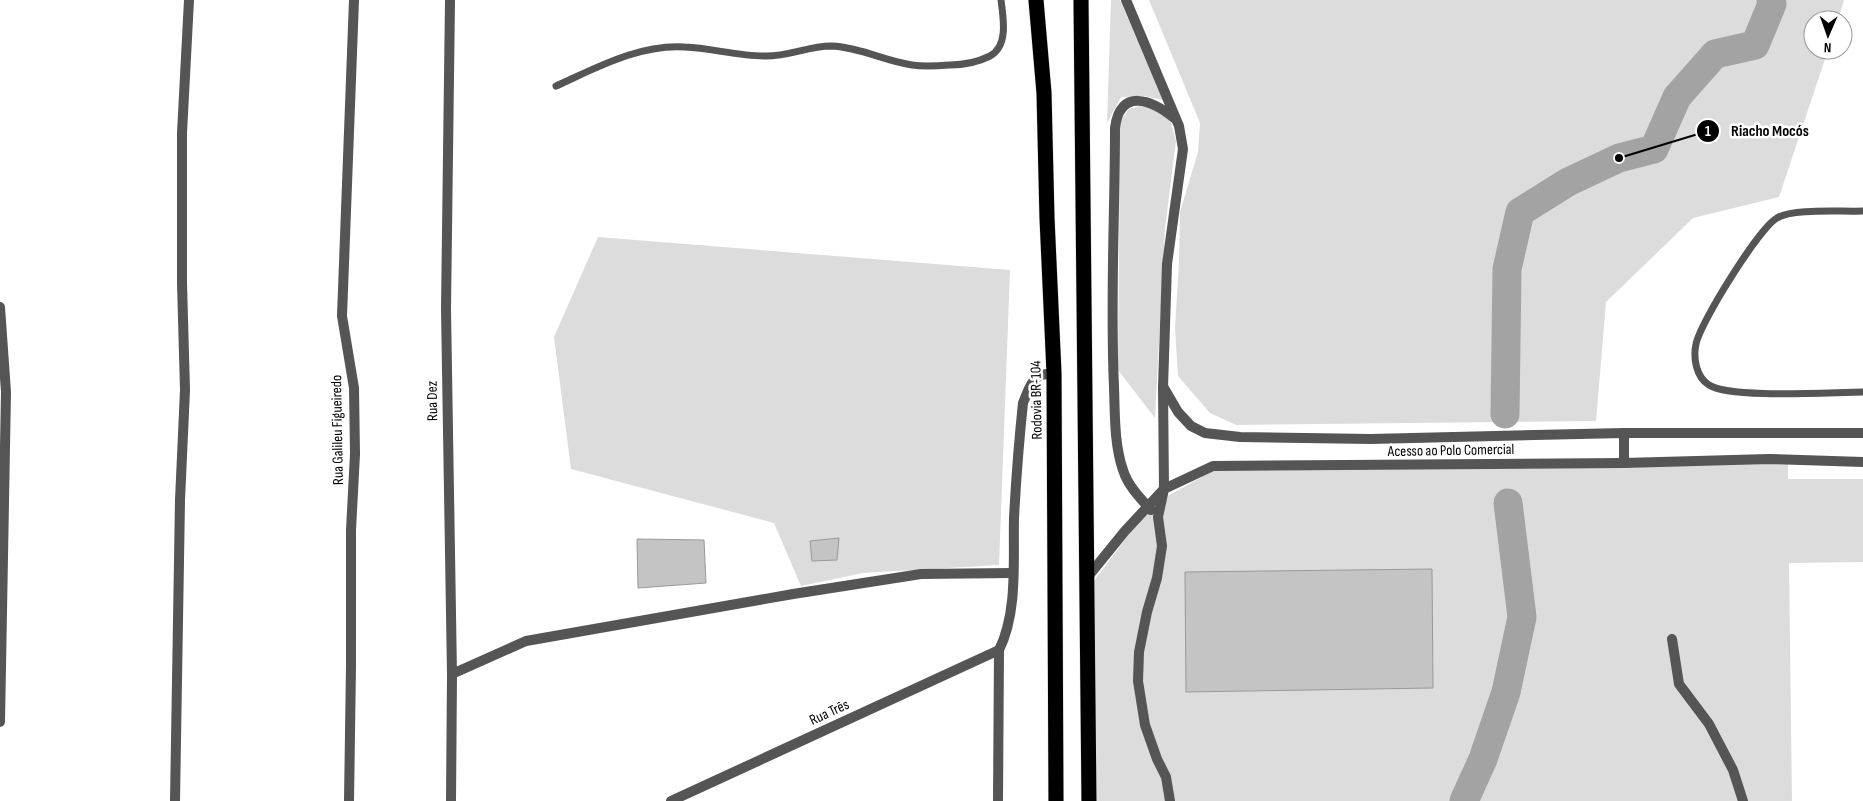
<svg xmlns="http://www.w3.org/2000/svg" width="1863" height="801" font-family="'Sofia Sans Condensed',sans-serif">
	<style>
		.green { fill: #dcdcdc }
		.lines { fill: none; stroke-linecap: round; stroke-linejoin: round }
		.river { stroke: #a3a3a3; stroke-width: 29 }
		.building { fill: #c4c4c4; stroke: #999 }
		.highway-casing { stroke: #dbdbdb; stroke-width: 16 }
		.lane { stroke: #555; stroke-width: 7 }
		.street { stroke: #555; stroke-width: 10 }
		.highway { stroke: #000; stroke-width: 15 }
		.labels { text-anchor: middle; stroke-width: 5; stroke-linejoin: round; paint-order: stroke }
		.street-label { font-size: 15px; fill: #000; stroke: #fff }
		.leader { fill: none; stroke: #000; stroke-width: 2 }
		.callout-dot { fill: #000; stroke: #fff; stroke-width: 2 }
		.mark-label { font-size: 15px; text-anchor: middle; font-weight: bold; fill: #fff }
		.callout-label { font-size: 16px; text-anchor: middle; font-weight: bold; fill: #000; stroke: #fff; stroke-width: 5; stroke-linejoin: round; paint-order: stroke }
	</style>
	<rect width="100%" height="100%" fill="#fff"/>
	<g class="green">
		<polygon points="1111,0 1120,0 1163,100 1144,96 1121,97 1107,123"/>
		<polygon points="1149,0 1844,0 1838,20 1813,20 1813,50 1828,50 1779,197 1693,218 1606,302 1596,421 1236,425 1210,413 1178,376 1175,328 1179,263 1180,212 1198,152 1200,123"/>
		<polygon points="1140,106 1155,109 1170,120 1176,141 1165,228 1155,418 1118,370 1120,122 1129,109"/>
		<polygon points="598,237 1010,270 999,565 863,573 801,586 774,523 571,469 554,337"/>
		<polygon points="1788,461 1788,479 1863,479 1863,562 1789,563 1792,801 1095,801 1094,581 1151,505 1215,470"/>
	</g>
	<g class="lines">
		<g class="river">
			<polyline points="1505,414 1507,269 1520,212 1568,182 1619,158 1654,149 1677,97 1715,54 1755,45 1772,4 1771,0"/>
			<polyline points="1464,801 1483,759 1506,692 1522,617 1508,503"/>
		</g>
	</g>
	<g class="building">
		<polygon points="839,538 837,560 812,561 810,541"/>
		<polygon points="637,539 704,540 706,583 638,588"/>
		<polygon points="1432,569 1433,688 1186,692 1185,572"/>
	</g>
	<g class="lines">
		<defs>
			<g id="highway">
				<polyline points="1036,0 1044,93 1047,218 1054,373 1056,801"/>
				<polyline points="1081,0 1089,801"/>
			</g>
		</defs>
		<use href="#highway" class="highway-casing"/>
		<g class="lane">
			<path d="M556,86C596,68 639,44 685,47C711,48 737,56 764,56C787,57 808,46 831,46C859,47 885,61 912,65C925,67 937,66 950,65C963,65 978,62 990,56C1009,46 1003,17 1001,0"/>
			<path d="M1863,211C1843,212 1792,208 1777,218C1759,228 1700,323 1696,344C1693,358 1696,377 1709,385C1730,399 1833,392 1863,392"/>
		</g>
		<g class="street">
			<polyline points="450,0 446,309 452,674 451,801"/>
			<polyline points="1126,0 1179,126 1183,149 1167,264 1163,387 1164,489 1158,517 1162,546 1157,578 1147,612 1139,652 1138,681 1145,725 1157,759 1166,777 1170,801"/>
			<polyline points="0,307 6,392 0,722"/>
			<polyline points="1164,388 1178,412 1191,426 1205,433 1240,437 1371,439 1624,433 1863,433"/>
			<polyline points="1624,433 1624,463"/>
			<path d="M1151,510C1140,498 1128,486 1123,470C1114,444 1115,413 1114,387C1110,300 1115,214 1115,128C1120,87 1152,100 1174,118"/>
			<polyline points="1086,579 1125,531 1164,489 1213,466 1624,463 1769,459 1863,462"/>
			<polyline points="1672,639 1679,684 1709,724 1733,770 1743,801"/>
			<polyline points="452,674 526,641 793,594 921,574 1012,573"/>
			<polyline points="175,801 180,500 185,390 182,283 182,133 189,0"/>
			<polyline points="349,801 351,666 351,530 355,454 354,388 342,316 354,0"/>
			<polyline points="671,801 999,650"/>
			<path d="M998,801L999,650C1018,612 1013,560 1014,518C1016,480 1019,441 1023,403C1027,394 1031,379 1041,375C1045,374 1050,374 1054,373"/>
		</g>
		<use href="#highway" class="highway"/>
	</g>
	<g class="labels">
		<g class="street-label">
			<text transform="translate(1036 400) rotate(-91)" y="5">Rodovia BR-104</text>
			<text transform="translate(432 401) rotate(-91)" y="5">Rua Dez</text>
			<text transform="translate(337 430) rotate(-91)" y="5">Rua Galileu Figueiredo</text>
			<text transform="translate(1451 450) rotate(-1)" y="5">Acesso ao Polo Comercial</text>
			<text transform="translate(829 712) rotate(-25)" y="5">Rua Três</text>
		</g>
	</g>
	<path class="leader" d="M1619 158L1708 131"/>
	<g class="callout-dot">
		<circle cx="1619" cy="158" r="5"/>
		<circle cx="1708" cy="131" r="12"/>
	</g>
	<g class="mark-label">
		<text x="1708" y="136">1</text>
	</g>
	<g class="callout-label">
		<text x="1770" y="136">Riacho Mocós</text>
	</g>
	<g transform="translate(1828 35) rotate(182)"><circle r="24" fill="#ffffff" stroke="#999999"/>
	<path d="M0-4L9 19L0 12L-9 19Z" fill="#000000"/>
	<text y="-8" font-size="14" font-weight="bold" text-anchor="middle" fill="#000000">N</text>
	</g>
</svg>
